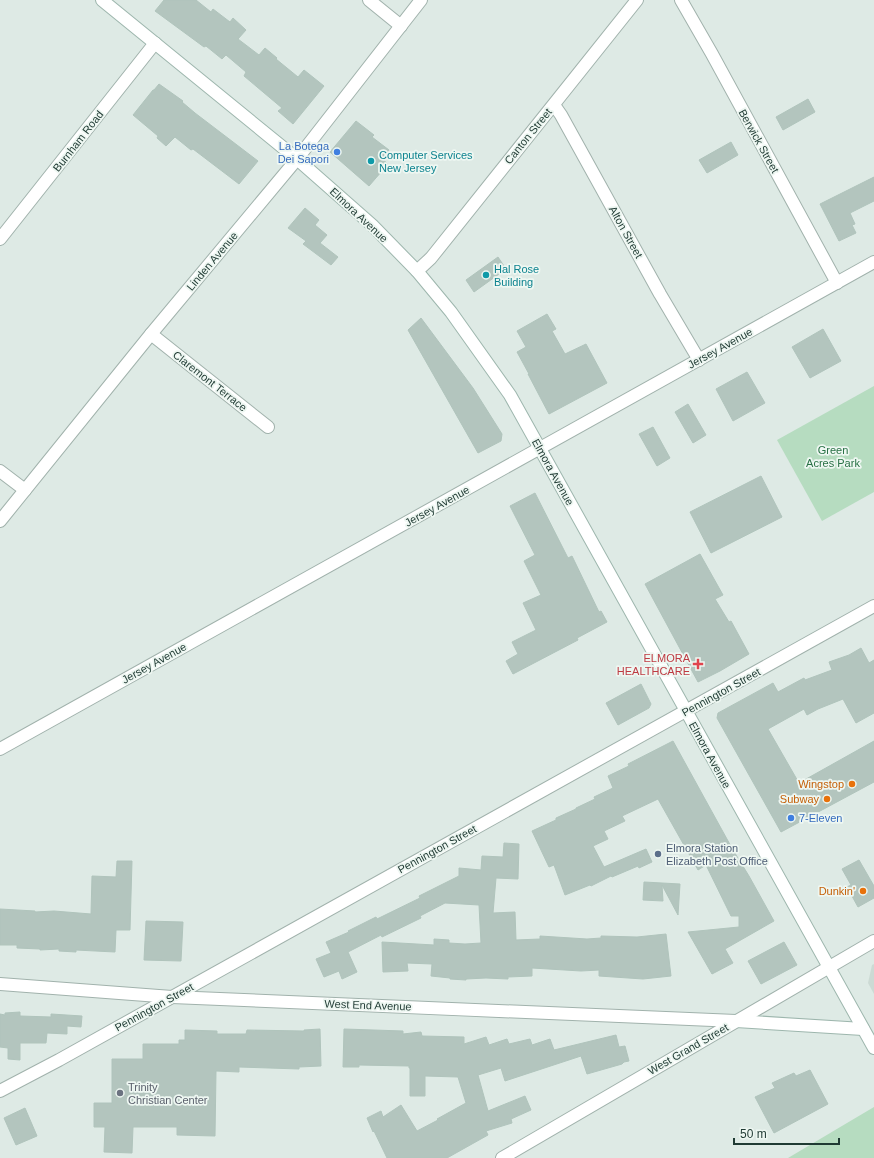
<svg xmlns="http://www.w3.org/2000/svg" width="874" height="1158" font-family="Helvetica,sans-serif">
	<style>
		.built { fill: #ccdad4 }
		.green { fill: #b6dcc0 }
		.building { fill: #b3c5be; stroke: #b0c4bc }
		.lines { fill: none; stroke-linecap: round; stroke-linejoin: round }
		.minor-casing { stroke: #a1b2ac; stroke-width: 14 }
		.tertiary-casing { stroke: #a1b2ac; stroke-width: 14 }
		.secondary-casing { stroke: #9db6ad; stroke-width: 14 }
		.minor { stroke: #fff; stroke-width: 12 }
		.tertiary { stroke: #fff; stroke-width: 12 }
		.secondary { stroke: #fff; stroke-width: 12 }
		.shop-dot { fill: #3f7fe0; stroke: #eef7f2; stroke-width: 1.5 }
		.culture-dot { fill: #0f9aa8; stroke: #eef7f2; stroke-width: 1.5 }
		.health-dot { fill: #e0444e; stroke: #eef7f2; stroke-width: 1.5 }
		.food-dot { fill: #e8710a; stroke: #eef7f2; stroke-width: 1.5 }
		.service-dot { fill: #5c6f8a; stroke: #eef7f2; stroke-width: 1.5 }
		.worship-dot { fill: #6b7280; stroke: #eef7f2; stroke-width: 1.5 }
		.labels { text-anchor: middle; stroke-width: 3.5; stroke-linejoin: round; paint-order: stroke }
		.street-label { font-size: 11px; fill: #1f3a33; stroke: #eef7f2 }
		.shop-label { font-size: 11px; fill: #366cbe; stroke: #eef7f2; text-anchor: end }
		.culture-label { font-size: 11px; fill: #0d838f; stroke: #eef7f2; text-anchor: start }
		.park-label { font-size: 11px; fill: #287145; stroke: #eef7f2 }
		.health-label { font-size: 11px; fill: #be3a42; stroke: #eef7f2; text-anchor: end }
		.food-label { font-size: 11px; fill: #c56008; stroke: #eef7f2; text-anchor: end }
		.service-label { font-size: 11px; fill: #4e5e75; stroke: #eef7f2; text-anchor: start }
		.worship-label { font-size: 11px; fill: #5b616d; stroke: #eef7f2; text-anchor: start }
	</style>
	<rect width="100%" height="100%" fill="#deeae5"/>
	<polygon class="built" points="874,964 874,994 868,983 872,965"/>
	<g class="green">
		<polygon points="874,386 874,492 822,521 777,440"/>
		<polygon points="874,1107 874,1158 788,1158"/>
	</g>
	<g class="building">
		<polygon points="164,0 196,0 211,12 213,9 230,22 233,18 246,30 238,39 259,55 265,48 277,58 276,59 298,77 304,70 324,86 293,124 278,111 282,108 244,76 246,72 226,55 222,59 206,46 204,47 155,11"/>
		<polygon points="159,84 183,101 182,102 195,113 258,161 239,184 193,149 191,150 175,137 166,146 157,138 158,136 133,115 153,90 154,90"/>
		<polygon points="808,99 815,112 783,130 776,117"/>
		<polygon points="356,121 374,135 372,137 389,150 382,159 388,164 369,186 330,152"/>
		<polygon points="731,142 738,155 707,173 699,160"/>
		<polygon points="874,177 874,201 850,213 855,224 852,225 856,233 839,241 820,204"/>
		<polygon points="305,208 319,220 315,225 327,235 320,243 338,257 331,265 303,244 306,241 288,228"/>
		<polygon points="498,257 506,269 474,292 466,280"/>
		<polygon points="547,314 556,329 552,331 565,354 586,344 607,383 549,414 528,374 529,374 517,352 526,347 517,331"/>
		<polygon points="421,318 473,388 502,434 501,441 478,453 408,330"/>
		<polygon points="823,329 841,361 810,378 792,347"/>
		<polygon points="747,372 765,403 733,421 716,389"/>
		<polygon points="688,404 706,435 693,443 675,412"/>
		<polygon points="653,427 670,458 657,466 639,434"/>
		<polygon points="761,476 782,517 711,553 690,512"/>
		<polygon points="535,493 568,558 572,556 599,612 601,611 607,622 577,638 578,640 513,674 506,661 518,654 512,642 536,630 523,603 541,595 524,561 535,555 510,506"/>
		<polygon points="700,554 723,595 715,599 729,622 731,621 749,654 720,671 698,682 645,584"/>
		<polygon points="861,648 869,663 874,660 874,713 856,723 843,699 818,709 807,715 804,709 768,729 799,783 874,741 874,782 781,832 717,718 718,713 773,683 778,692 804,678 805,680 832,670 829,662 849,655"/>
		<polygon points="641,684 651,704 649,708 618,725 606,703"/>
		<polygon points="673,741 733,850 749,876 774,921 725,949 733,963 712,974 688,932 739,927 739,916 731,916 706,865 698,870 658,799 622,816 625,821 604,831 608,839 593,846 604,867 646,849 652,862 639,868 638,866 612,877 611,876 591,886 590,885 565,895 554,865 549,867 532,831 556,820 556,818 576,809 576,808 595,799 594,797 613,788 608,776 629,766 628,764"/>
		<polygon points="504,843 519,844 518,879 496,878 493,913 515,912 516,940 540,939 540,936 587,939 601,938 601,936 637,937 666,934 671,976 643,979 599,976 599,970 581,971 532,968 532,976 508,977 508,979 486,978 466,979 466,980 450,979 450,978 431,976 432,964 407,963 408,971 383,972 382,942 434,945 434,939 449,940 449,943 465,944 481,943 479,905 445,903 420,916 421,918 382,937 381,935 348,952 357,972 342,979 339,971 324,977 316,959 331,953 326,942 349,932 348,931 376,917 377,919 420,898 419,896 459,876 459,868 481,870 482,856 503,857"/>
		<polygon points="859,860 874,886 874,898 858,907 847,887 851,885 842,869"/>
		<polygon points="117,861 132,861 130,930 116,930 115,952 76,950 76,952 59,951 59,949 40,950 40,949 17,948 17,945 0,945 0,909 35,911 35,912 54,911 91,914 92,876 116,877"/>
		<polygon points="644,882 680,884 678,915 662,885 663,901 643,900"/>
		<polygon points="146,921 183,922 181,961 144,960"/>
		<polygon points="784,942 797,965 761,984 748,961"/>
		<polygon points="20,1012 20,1016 51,1017 51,1014 82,1016 81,1027 67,1026 67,1034 47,1033 46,1043 20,1043 20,1060 8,1059 8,1048 0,1047 0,1014 5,1015 5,1013"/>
		<polygon points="320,1029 321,1066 299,1067 299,1069 239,1067 239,1072 216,1071 215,1136 177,1135 177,1127 133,1127 132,1153 104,1152 105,1127 94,1127 94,1103 112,1103 112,1059 143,1059 143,1044 179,1044 179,1040 185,1040 185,1030 217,1031 217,1034 246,1034 247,1030 304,1031 304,1030"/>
		<polygon points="344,1029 403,1031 403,1034 421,1032 422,1036 464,1037 464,1044 486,1037 489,1045 507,1039 509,1044 530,1039 532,1045 550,1039 554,1050 616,1035 619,1047 625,1046 629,1061 624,1062 622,1064 587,1074 581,1056 505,1081 501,1068 478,1075 488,1111 525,1096 531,1110 511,1119 512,1123 486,1131 488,1135 447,1158 387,1158 374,1131 373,1132 367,1118 381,1111 383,1117 401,1105 417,1131 438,1120 437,1119 466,1103 458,1077 425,1076 425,1096 410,1096 410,1068 409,1068 409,1066 359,1065 359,1067 343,1067"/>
		<polygon points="810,1070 828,1104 774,1133 755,1097 775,1088 772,1083 794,1073 796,1076"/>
		<polygon points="25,1108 37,1136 16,1145 4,1118"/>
	</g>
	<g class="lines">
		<defs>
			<g id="minor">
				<polyline points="369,0 401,26"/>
				<polyline points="681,0 712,54 837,283"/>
				<polyline points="554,105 561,115 660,294 699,360"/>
				<polyline points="0,239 155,43"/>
				<polyline points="417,271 431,258 637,0"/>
				<polyline points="151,334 268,427"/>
				<polyline points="0,471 25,490"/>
				<polyline points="0,521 151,334 297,159 421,0"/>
				<polyline points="0,984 172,997 736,1021"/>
				<polyline points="0,1091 59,1060 874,606"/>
			</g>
			<g id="tertiary">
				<polyline points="0,749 874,262"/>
				<polyline points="502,1158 874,941"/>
			</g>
			<g id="secondary">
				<polyline points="102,0 297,159 372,225 417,271 451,312 510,395 874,1048"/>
				<polyline points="736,1021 863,1029"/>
			</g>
		</defs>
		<use href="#minor" class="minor-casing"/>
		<use href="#tertiary" class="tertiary-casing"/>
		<use href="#secondary" class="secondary-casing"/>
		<use href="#minor" class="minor"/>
		<use href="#tertiary" class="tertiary"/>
		<use href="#secondary" class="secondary"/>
	</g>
	<g class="shop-dot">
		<circle cx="337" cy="152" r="4"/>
		<circle cx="791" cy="818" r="4"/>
	</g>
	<g class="culture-dot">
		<circle cx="371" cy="161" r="4"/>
		<circle cx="486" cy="275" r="4"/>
	</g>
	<path class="health-dot" d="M696 658h4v4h4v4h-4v4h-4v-4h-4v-4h4z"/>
	<g class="food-dot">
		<circle cx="852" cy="784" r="4"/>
		<circle cx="827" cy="799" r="4"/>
		<circle cx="863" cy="891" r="4"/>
	</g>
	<circle class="service-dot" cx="658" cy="854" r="4"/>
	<circle class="worship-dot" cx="120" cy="1093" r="4"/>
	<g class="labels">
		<g class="street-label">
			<text transform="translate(528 136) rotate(-51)" y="4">Canton Street</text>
			<text transform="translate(78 141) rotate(-52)" y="4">Burnham Road</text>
			<text transform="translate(759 141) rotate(61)" y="4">Berwick Street</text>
			<text transform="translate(359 215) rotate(43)" y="4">Elmora Avenue</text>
			<text transform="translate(626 232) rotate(61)" y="4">Alton Street</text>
			<text transform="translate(212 261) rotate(-50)" y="4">Linden Avenue</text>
			<text transform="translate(720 348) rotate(-29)" y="4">Jersey Avenue</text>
			<text transform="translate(210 381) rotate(38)" y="4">Claremont Terrace</text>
			<text transform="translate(553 472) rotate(61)" y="4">Elmora Avenue</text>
			<text transform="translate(437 506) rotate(-29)" y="4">Jersey Avenue</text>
			<text transform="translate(154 663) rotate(-29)" y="4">Jersey Avenue</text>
			<text transform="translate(721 692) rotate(-29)" y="4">Pennington Street</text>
			<text transform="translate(710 755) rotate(61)" y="4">Elmora Avenue</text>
			<text transform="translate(437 849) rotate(-29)" y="4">Pennington Street</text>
			<text transform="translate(368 1005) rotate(2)" y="4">West End Avenue</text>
			<text transform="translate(154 1007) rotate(-29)" y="4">Pennington Street</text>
			<text transform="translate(688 1049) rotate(-30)" y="4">West Grand Street</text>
		</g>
		<g class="shop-label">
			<text x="329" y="150">La Botega<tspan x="329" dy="13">Dei Sapori</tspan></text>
			<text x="799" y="822" text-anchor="start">7-Eleven</text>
		</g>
		<g class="culture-label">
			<text x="379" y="159">Computer Services<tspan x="379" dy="13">New Jersey</tspan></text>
			<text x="494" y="273">Hal Rose<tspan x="494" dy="13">Building</tspan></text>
		</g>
		<g class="park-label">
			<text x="833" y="454">Green<tspan x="833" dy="13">Acres Park</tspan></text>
		</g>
		<g class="health-label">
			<text x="690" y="662">ELMORA<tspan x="690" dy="13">HEALTHCARE</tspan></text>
		</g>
		<g class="food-label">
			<text x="844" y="788">Wingstop</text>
			<text x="819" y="803">Subway</text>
			<text x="855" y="895">Dunkin'</text>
		</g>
		<g class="service-label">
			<text x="666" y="852">Elmora Station<tspan x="666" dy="13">Elizabeth Post Office</tspan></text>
		</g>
		<g class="worship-label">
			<text x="128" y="1091">Trinity<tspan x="128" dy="13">Christian Center</tspan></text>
		</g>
	</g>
	<path d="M734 1138v6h105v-6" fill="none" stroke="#1f3a33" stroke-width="2"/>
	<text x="740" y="1138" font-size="12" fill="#1f3a33" stroke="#eef7f2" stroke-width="3" paint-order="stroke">50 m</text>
</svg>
